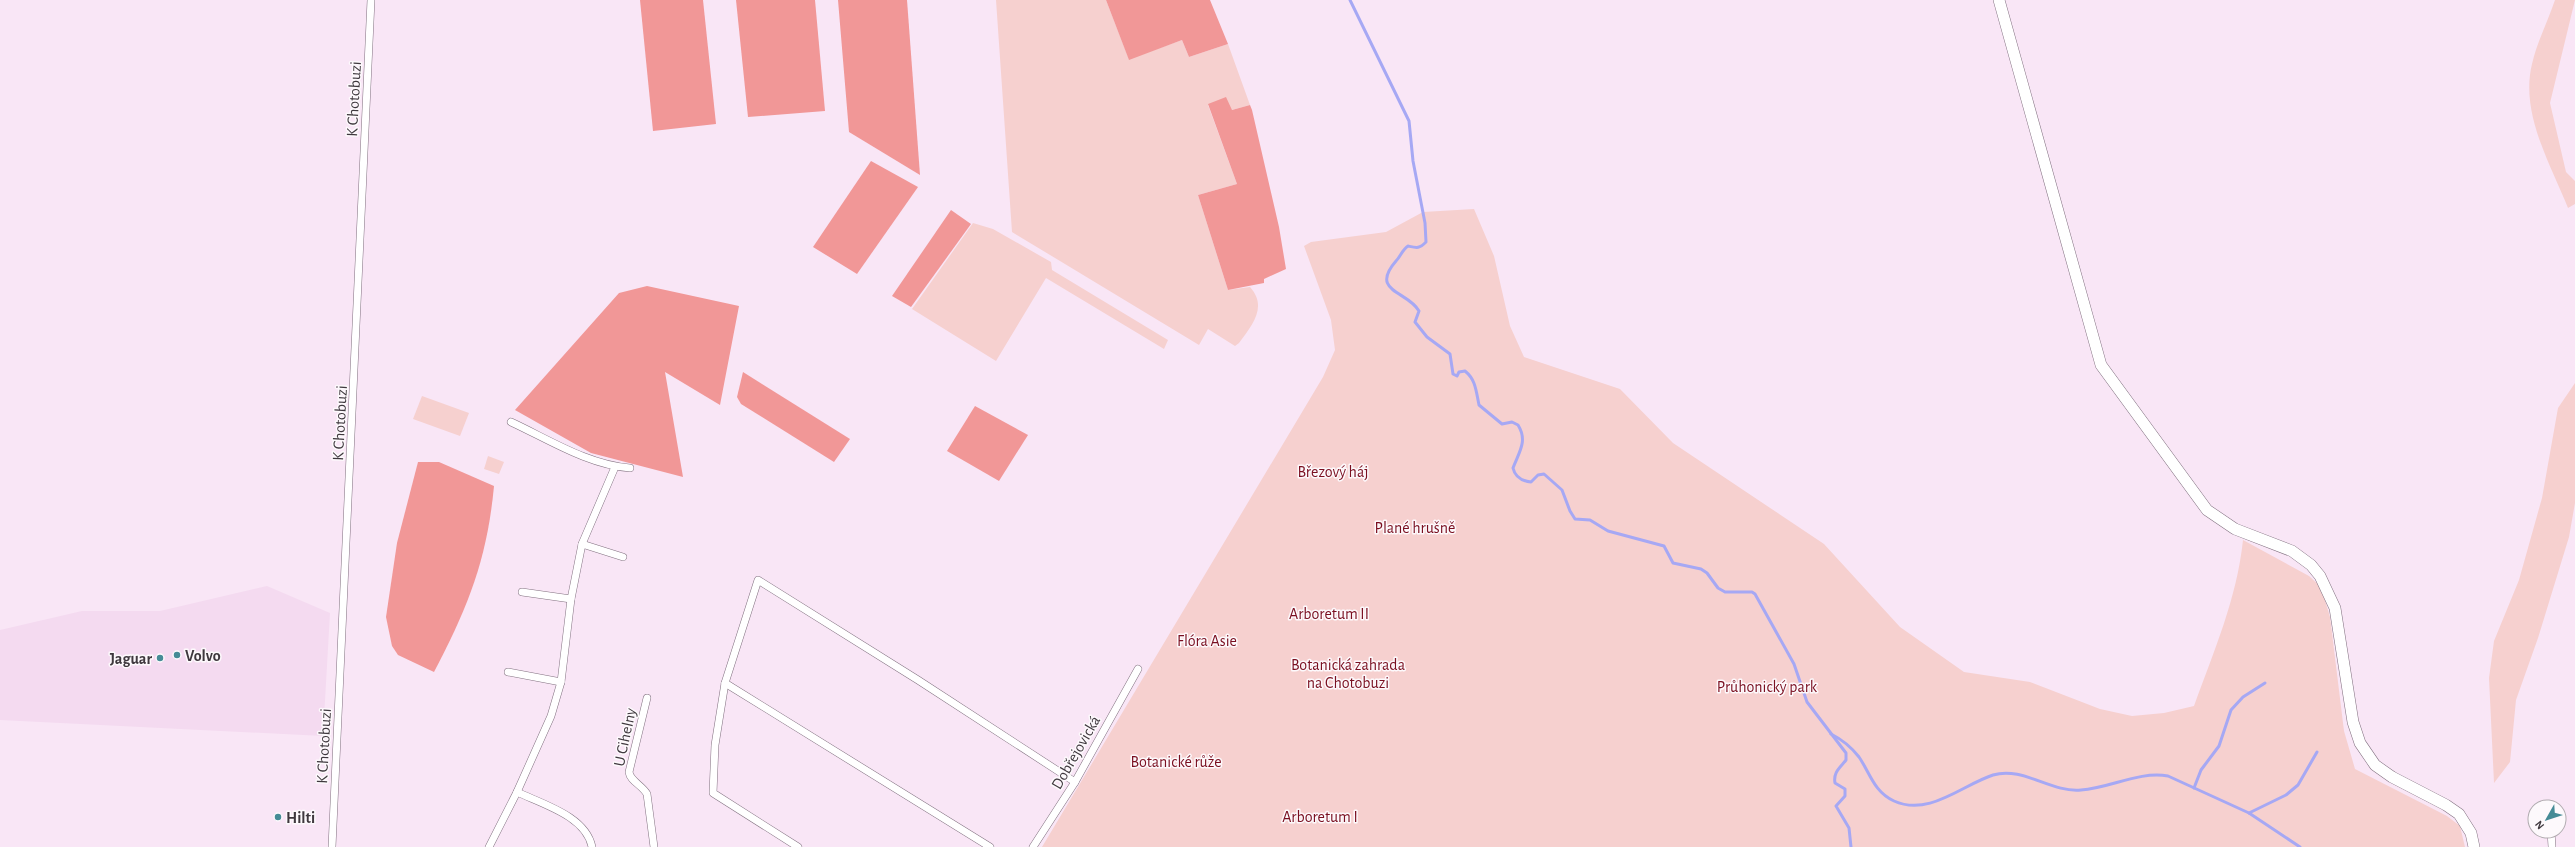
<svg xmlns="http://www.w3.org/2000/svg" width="2575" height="847" font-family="'Alegreya Sans',sans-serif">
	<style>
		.built { fill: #f4daf0 }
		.green { fill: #f6d0cf }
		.forest { fill: #f19797 }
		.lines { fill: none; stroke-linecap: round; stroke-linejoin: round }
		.stream { stroke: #a6a8f4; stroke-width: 3 }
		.street-casing { stroke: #827180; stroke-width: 8 }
		.secondary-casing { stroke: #827180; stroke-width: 12 }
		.street { stroke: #fff; stroke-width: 7 }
		.secondary { stroke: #fff; stroke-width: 11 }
		.poi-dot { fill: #458b96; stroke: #fdf9fc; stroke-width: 1.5 }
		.labels { text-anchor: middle; stroke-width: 3; stroke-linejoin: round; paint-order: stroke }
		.street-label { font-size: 16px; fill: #3f383e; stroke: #fdf9fc }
		.park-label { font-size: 16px; fill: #7a0f20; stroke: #fdf9fc }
		.poi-label { font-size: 16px; font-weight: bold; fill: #3f383e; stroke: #fdf9fc; text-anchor: start }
	</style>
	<rect width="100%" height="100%" fill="#f9e6f6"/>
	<polygon class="built" points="267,586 330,613 323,736 0,720 0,630 82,611 160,611"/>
	<g class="green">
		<path d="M996,0H1106L1129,59L1182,40L1189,57L1228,44L1250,105L1232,110L1208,105L1237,184L1198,195L1228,290L1250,287C1268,307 1252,325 1239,343L1235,346L1208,329L1199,345L1012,232Z"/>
		<path d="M2555,0H2575L2550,103L2566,172L2575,181V204L2568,208C2550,163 2520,113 2532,64C2537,42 2548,21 2555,0Z"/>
		<path d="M1474,209L1494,256L1510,326L1524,357L1620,389L1673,443L1824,544L1900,627L1964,672L2030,682L2100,709L2132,716L2164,713L2194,706C2214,651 2237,598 2243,540L2309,576L2321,587L2330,617L2344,731L2355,769L2447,816L2460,826L2465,847H1042L1323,377L1335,350L1331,320L1304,246L1311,242L1386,232L1423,212Z"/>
		<polygon points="973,223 993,229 1051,262 1052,270 1168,340 1164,349 1046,278 996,361 912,309"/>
		<polygon points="2575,383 2575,503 2569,537 2538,638 2516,700 2510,762 2494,783 2489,678 2494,641 2519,580 2542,498 2558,408"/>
		<polygon points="422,396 469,413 460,436 413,419"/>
		<polygon points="488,456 504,462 499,474 484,469"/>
	</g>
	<g class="forest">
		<polygon points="640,0 703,0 716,124 653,131"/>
		<polygon points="736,0 815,0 825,111 748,117"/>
		<polygon points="838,0 907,0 920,175 849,132"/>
		<polygon points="1106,0 1210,0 1228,44 1189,57 1182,40 1129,60"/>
		<polygon points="1226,97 1232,110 1250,105 1252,110 1279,227 1286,269 1264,279 1264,283 1228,290 1198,195 1237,184 1208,104"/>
		<polygon points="871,161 918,187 857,274 813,247"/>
		<polygon points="951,210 971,224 911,307 892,296"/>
		<polygon points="647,286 739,306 720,405 665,372 683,477 591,453 515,410 619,293"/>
		<polygon points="743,372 850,439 834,462 741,404 737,397"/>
		<polygon points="975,406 1028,435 999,481 947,451"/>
		<path d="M418,462H439L494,486C487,560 468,607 434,672L398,655L392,646L386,617L397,543Z"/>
	</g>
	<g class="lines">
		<g class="stream">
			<path d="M1350,0L1409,121L1413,161L1425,223L1426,242C1419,249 1417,248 1408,246C1402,250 1401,256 1396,261C1369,292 1408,291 1419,311L1415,322L1427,337L1450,354L1453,374L1457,376L1459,372L1465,371C1476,380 1476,391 1479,405L1502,424L1512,422L1518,425C1528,441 1519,452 1513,468C1515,477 1522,481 1531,482L1538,475L1544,474L1562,490L1570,511L1575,519L1590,520L1608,531L1664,546L1673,563L1701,569L1707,573L1718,588L1725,592H1752L1755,594L1794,664L1807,702L1846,753V760C1840,768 1833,772 1835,783L1845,789V796L1836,806L1849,828L1851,847"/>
			<path d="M1831,734C1841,739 1852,748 1859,757C1870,773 1874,792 1894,801C1929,817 1962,785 1993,775C2023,766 2051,793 2081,790C2111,788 2138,771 2168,776L2249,813L2300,847"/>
			<polyline points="2194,788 2201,770 2219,746 2231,710 2243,697 2265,683"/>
			<polyline points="2249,813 2286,795 2298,785 2317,752"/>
		</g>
		<defs>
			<g id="street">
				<path d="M511,422C548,439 588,465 630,468"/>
				<polyline points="582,544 623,557"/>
				<polyline points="522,592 571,599"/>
				<polyline points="508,672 561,682"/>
				<polyline points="725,683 990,847"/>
				<path d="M647,698L629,772C630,781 642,785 647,794L654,847"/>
				<path d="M517,792C542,804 586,816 592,847"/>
				<polyline points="2551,831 2552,847"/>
				<polyline points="332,847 371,0"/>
				<polyline points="489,847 517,792 551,716 561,682 571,599 582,544 615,467"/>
				<polyline points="798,847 713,793 715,745 725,683 758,580 918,680 1075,782"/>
				<polyline points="1033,847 1075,782 1138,669"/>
			</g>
			<polyline id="secondary" points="1999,0 2101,365 2207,510 2235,529 2292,551 2311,565 2320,576 2335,608 2353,722 2360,743 2375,765 2392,777 2446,805 2459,814 2471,833 2474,847"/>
		</defs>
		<use href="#street" class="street-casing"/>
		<use href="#secondary" class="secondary-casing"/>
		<use href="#street" class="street"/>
		<use href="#secondary" class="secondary"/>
	</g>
	<g class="poi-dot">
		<circle cx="177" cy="655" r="4"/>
		<circle cx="160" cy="658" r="4"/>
		<circle cx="278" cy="817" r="4"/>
	</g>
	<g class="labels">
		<g class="street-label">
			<text transform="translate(353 99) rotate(-87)" y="6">K Chotobuzi</text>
			<text transform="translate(339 423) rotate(-87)" y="6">K Chotobuzi</text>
			<text transform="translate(624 737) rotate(-78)" y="6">U Cihelny</text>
			<text transform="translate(323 746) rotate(-87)" y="6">K Chotobuzi</text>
			<text transform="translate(1075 752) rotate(-60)" y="6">Dobřejovická</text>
		</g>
		<g class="park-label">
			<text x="1333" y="477">Březový háj</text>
			<text x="1415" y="533">Plané hrušně</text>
			<text x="1329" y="619">Arboretum II</text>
			<text x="1207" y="646">Flóra Asie</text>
			<text x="1348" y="670">Botanická zahrada<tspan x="1348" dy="18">na Chotobuzi</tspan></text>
			<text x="1767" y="692">Průhonický park</text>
			<text x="1176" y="767">Botanické růže</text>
			<text x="1320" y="822">Arboretum I</text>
		</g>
		<g class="poi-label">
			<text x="185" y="661">Volvo</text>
			<text x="152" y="664" text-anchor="end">Jaguar</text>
			<text x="286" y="823">Hilti</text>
		</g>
	</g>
	<g transform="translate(2547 819) rotate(231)"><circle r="19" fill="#fdf9fc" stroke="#b1acb0"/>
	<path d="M0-3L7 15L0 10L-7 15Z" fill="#458b96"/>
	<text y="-6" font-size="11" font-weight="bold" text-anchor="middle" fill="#3f383e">N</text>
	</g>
</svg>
